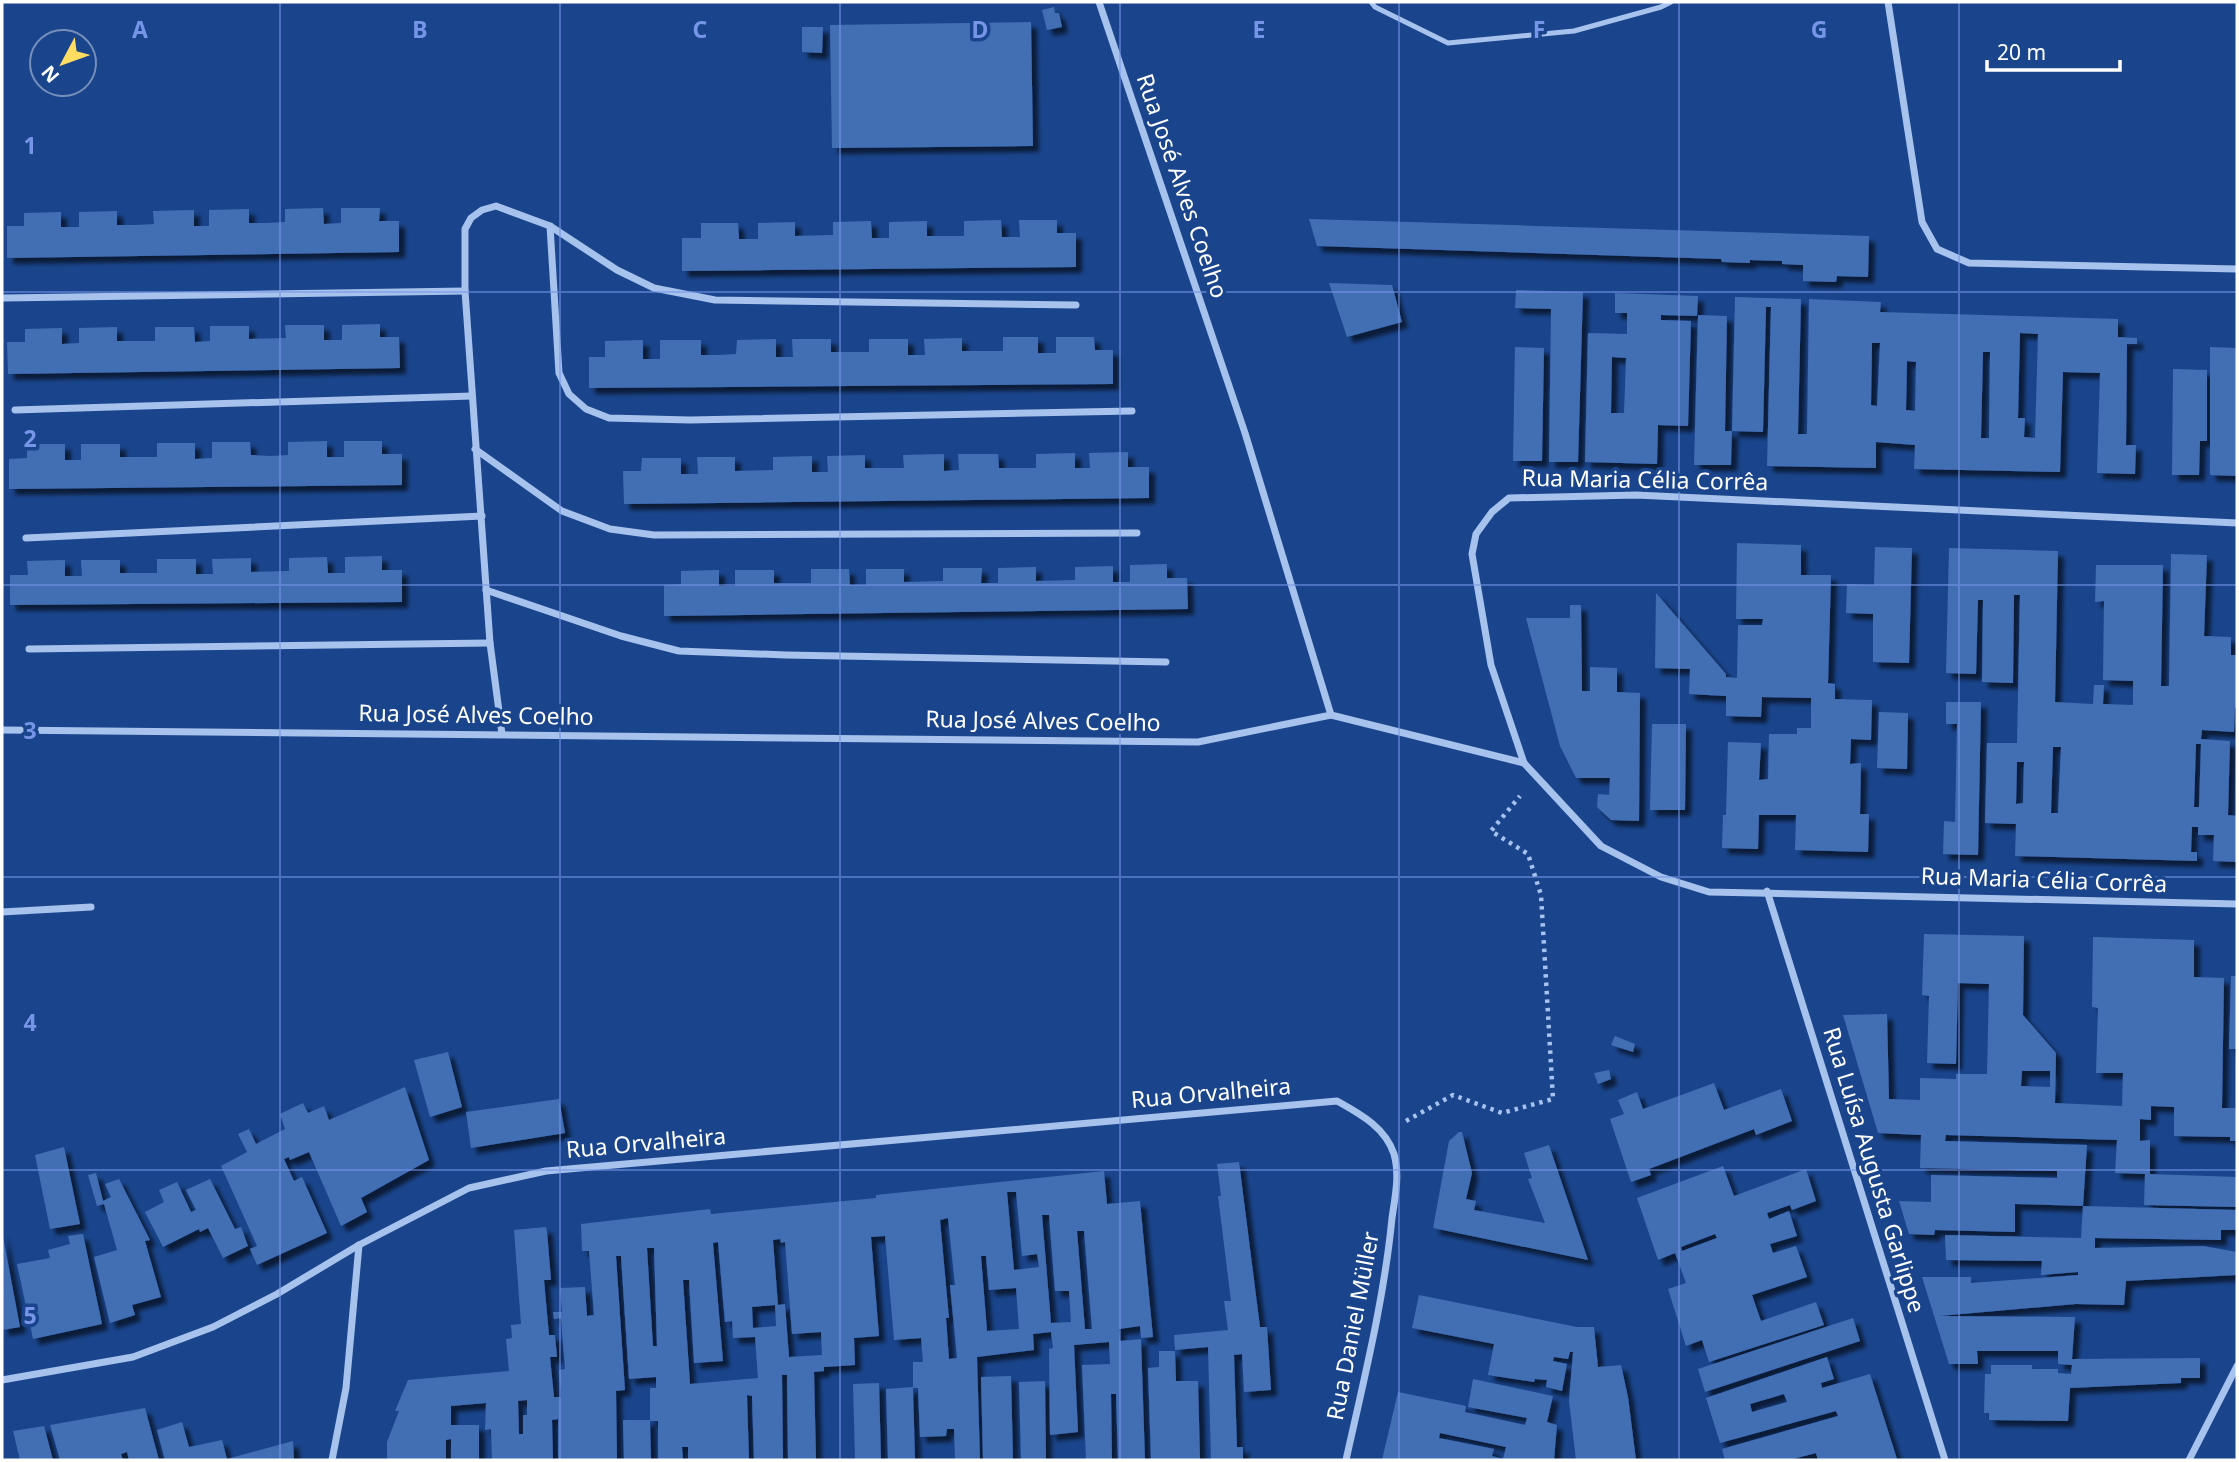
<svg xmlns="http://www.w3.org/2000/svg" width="2239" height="1462" font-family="'Noto Sans',sans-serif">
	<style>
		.building { fill: #436eb4; fill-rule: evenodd; filter: url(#shadow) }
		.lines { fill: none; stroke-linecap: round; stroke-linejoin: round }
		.path { stroke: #a6c2ed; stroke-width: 4.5; stroke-dasharray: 3.5 5; stroke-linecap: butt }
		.lane { stroke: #a6c2ed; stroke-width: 5 }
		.street { stroke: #a6c2ed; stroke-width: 7 }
		.grid { fill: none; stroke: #7795e8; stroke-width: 2; stroke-opacity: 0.55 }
		.labels { text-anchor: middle; stroke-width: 7; stroke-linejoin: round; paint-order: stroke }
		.street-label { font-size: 23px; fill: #fff; stroke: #1a458c }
		.grid-label { font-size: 23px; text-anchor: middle; font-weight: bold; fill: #7795e8; stroke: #1a458c; stroke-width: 7; stroke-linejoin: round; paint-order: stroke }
	</style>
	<defs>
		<filter id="shadow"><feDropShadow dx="6" dy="6" stdDeviation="2" flood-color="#0009"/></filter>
	</defs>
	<rect width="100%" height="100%" fill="#1a458c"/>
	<g class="building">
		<polygon points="1054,7 1055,13 1059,13 1062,27 1047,30 1042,10"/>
		<polygon points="1031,22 1033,146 832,148 830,25"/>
		<polygon points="802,27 823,27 822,53 802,52"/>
		<polygon points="323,208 324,224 341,223 341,208 380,208 379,221 399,221 399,252 7,258 7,226 24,226 24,213 61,212 61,227 79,227 79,212 117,211 117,225 136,225 154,224 153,211 194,210 194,226 209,226 209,210 249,209 249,223 267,223 285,222 285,209"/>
		<polygon points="1309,219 1869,236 1868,277 1837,276 1836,282 1803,281 1803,265 1782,264 1782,261 1750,260 1750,263 1722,262 1721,259 1317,246"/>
		<polygon points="1001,220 1002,237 1020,237 1019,220 1057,220 1057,233 1076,233 1076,267 682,271 682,238 701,238 701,223 738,223 739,239 758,239 758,223 795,222 795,236 833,235 833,222 871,221 872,238 889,238 889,222 927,221 927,236 964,236 964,221"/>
		<polygon points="1329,283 1392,285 1402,322 1347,337"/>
		<polygon points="1516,290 1583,292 1578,462 1549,462 1551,309 1515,308"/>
		<path d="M1615,293L1698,296L1697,316L1661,315V320L1691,321L1688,426L1658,425L1657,464L1585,462L1588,333L1627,334V313H1615ZM1612,357L1626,358L1624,413H1611Z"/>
		<path d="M1735,297L1801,299L1798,434H1807L1809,299L1881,302L1880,312L2118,319V337L2137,338V344H2127L2126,445H2136L2135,474L2097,473L2100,373L2063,372L2060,472L1914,469L1915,445L1876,442V468L1767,466L1771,307H1766L1763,432L1732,431ZM2020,333L2038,334L2035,438L2024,437L2025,418H2018ZM1872,343H1880L1877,406L1871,405ZM1983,352H1990L1989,438H1981ZM1907,361L1916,362L1915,411L1906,410Z"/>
		<polygon points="1698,315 1727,316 1725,431 1732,431 1731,465 1694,465"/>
		<polygon points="380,324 380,337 399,337 400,368 8,374 7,342 25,342 25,329 62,328 62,344 79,343 79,328 117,327 117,341 155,341 155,327 194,327 195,342 210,341 210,326 249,326 249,339 286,338 285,325 324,325 324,340 342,340 342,325"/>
		<polygon points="1003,337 1038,337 1038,353 1056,353 1056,337 1094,337 1095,350 1113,350 1113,384 589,388 589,357 605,357 605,341 643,340 643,359 660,359 660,340 701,340 701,355 719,355 736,354 737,340 776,339 776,357 793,357 792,339 831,339 831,352 869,352 869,339 908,339 908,355 925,355 924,339 962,338 962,351 1003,351"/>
		<polygon points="1515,347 1544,348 1542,461 1513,461"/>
		<polygon points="2210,347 2237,348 2237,476 2210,475"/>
		<polygon points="2173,369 2207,370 2207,441 2200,441 2199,475 2172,475"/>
		<polygon points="327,441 327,457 344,457 344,441 382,441 382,454 402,454 402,485 9,489 9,459 27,458 27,444 65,444 65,460 81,460 81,444 120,444 120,457 157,457 157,443 195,443 195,459 212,458 212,442 250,442 251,455 270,456 288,455 288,442"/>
		<polygon points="1128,452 1128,467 1149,467 1149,498 624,504 623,471 641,471 642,458 681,458 681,474 698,474 697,457 735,457 735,471 773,470 773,457 812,456 812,472 828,472 827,456 865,455 865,468 904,468 903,455 944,454 944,471 959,470 958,454 998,454 999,468 1036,468 1036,454 1075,453 1075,468 1090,468 1089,453"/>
		<polygon points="1737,543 1801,545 1801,575 1831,575 1828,683 1835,684 1835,699 1872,700 1871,740 1851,739 1850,764 1861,763 1860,814 1869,814 1868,852 1795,850 1796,815 1759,815 1758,849 1722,848 1723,815 1726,815 1728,742 1761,743 1759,780 1768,779 1769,734 1797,734 1797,728 1811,728 1811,698 1762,697 1761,717 1726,716 1726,696 1689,694 1690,669 1655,668 1656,593 1726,674 1726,677 1737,678 1738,625 1762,625 1763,619 1736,619"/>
		<polygon points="1875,547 1912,548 1909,663 1873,662 1873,614 1846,613 1847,584 1874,585"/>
		<path d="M1949,548L2058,551L2055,702L2093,704L2094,685H2104L2103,704L2133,705V681L2103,680L2104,601L2095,602L2096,565H2163L2161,686H2169L2171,554L2207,555L2204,636L2231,637V655H2237V708H2235L2234,732L2202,730L2201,739L2230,741L2228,815L2237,816V862L2213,861L2214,835H2198V827H2192L2191,852H2197V861L2015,856L2016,824L1985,823L1987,743H2017L2020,595H2014L2013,683L1982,682L1983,600H1978L1976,674L1946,673ZM2196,744H2201L2199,807H2194ZM2053,747H2061L2058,813H2051ZM2017,762H2024L2023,803L2016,804Z"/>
		<polygon points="382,556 382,570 402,570 402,602 10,605 10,575 28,575 27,561 65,560 65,576 82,576 81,560 120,560 120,573 157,573 157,559 196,559 196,574 213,574 212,559 251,558 251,572 289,571 289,558 327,557 328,573 345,573 345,557"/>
		<polygon points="1167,564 1167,578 1187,578 1188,609 664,616 664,585 681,584 681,571 719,570 719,586 735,586 735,570 774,570 774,583 811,583 811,569 849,569 850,585 866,585 866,569 904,569 904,582 943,581 943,568 982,568 981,583 998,583 998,568 1036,567 1036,581 1075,580 1075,567 1113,566 1113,582 1130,582 1130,565"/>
		<polygon points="1570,605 1581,605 1582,691 1590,691 1590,667 1617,668 1617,692 1640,693 1639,821 1611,820 1597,807 1598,794 1609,795 1610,778 1576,778 1560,746 1526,618 1570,618"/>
		<polygon points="1946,702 1981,702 1978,855 1943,854 1944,821 1955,822 1957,724 1946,724"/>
		<polygon points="1879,712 1908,713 1907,769 1877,768"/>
		<polygon points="1652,724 1686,724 1685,810 1650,810"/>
		<path d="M1924,934L2024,936L2023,1015L2056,1053L2055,1103L2122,1106L2123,1073H2096L2098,1008L2092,1007L2093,937L2194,940V977L2224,978L2222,1108H2237V1141H2230V1137L2174,1136V1107L2151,1106V1120L2140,1119V1141L2150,1140V1174L2237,1177V1207L2144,1205L2145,1174L2115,1173L2117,1140L1946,1135L1945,1141L2087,1145L2083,1206L2015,1204V1232L1935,1230L1934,1235L1909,1234L1899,1201L1931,1202V1175L2057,1178V1171L1920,1168L1921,1135L1878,1133L1843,1015L1887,1014L1889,1099L1920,1100V1078L1956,1079V1074H1987L1989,984L1958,983L1956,1064L1927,1063L1929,996L1922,995ZM2022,1071H2050V1087L2021,1086Z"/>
		<polygon points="2231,976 2237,976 2237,1049 2229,1049"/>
		<polygon points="1615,1036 1635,1044 1633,1052 1611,1045"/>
		<polygon points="448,1052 462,1107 430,1117 414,1060"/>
		<polygon points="1609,1070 1611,1079 1598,1084 1594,1073"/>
		<polygon points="1714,1083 1724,1110 1781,1089 1792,1121 1756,1135 1754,1129 1649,1169 1651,1175 1631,1182 1610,1119 1624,1114 1618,1100 1637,1092 1643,1109"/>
		<polygon points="405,1087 429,1160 361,1198 367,1212 341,1226 309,1152 290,1160 289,1157 284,1159 294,1181 302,1177 327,1233 257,1265 250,1249 257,1246 221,1166 247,1152 238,1134 249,1129 256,1144 285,1129 280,1114 303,1103 308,1113 324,1106 329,1120"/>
		<polygon points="559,1099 565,1133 471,1148 466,1112"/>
		<polygon points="1459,1132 1462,1132 1472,1173 1466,1199 1476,1201 1474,1210 1545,1223 1528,1179 1532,1178 1524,1153 1549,1145 1588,1260 1433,1228 1449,1141"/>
		<polygon points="64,1147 80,1224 50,1229 35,1155"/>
		<polygon points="1239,1162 1260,1327 1267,1327 1271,1390 1244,1392 1242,1354 1234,1355 1237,1447 1243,1447 1243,1460 1211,1460 1208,1347 1175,1350 1174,1335 1228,1330 1224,1301 1231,1301 1218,1196 1221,1196 1217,1164"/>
		<path d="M1723,1166L1734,1196L1806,1169L1816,1201L1792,1210L1790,1205L1767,1213L1769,1219L1789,1211L1797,1236L1770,1244L1773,1253L1796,1246L1807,1277L1752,1295L1761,1321L1816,1302L1824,1325L1709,1362L1702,1340L1686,1346L1668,1289L1686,1283L1675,1253L1658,1260L1637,1198ZM1715,1234L1717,1238L1682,1251L1681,1247Z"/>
		<path d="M1104,1171L1107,1204L1140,1201L1153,1337L1141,1338L1140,1326L1119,1329L1120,1341L1141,1339L1145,1460H1118L1116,1394H1111L1112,1460H1086L1082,1365L1110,1364L1109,1342L1074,1345L1078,1432L1050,1435L1049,1349L1053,1348L1051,1332L1033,1334L1034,1350L977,1357L980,1460H955L954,1429H947L946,1436L920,1437L918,1388H913L915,1460H888L886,1389L913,1387V1362H923L921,1338L894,1340L885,1236L871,1237L879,1336L854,1338L855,1365L824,1367V1371L814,1372L816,1460H788L787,1375H782L783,1460H754L752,1396L747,1395L749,1460H688V1447H682L683,1460H658V1421H650L651,1460H624L623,1420H650V1388H656V1377L629,1379L621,1256H616L625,1390L616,1391L617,1460H558V1419L552,1420L553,1460H492L491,1429L485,1430L486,1403L451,1406V1425H479V1460H451V1439L446,1440V1460H387V1442L399,1411H395L408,1380L509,1371L506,1339L512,1338L511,1325L521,1324L514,1230L546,1227L547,1231L551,1280H544L549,1335H555L557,1357H550L554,1397H561L559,1370L565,1369L561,1318L554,1319L553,1312H562L560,1288L585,1287L587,1316L594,1315L589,1251H582L581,1224L710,1209L711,1214L876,1198V1195ZM1007,1192H1016L1022,1256L1037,1254L1039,1267L1014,1270ZM1042,1215H1049L1055,1291H1069L1071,1322L1051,1323ZM948,1218L955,1285H950L957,1358L949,1359L946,1318H949L940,1220ZM1077,1231H1084L1092,1329H1085ZM780,1239L781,1243L785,1242L792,1334L821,1332L822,1355L789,1357L785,1304L778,1305L773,1240ZM718,1242L725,1322L732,1321L733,1338L755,1337L758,1378L690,1384L683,1280H689L694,1363L723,1361L713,1243ZM647,1248H654L657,1346H653ZM981,1256H986L989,1290L1016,1288L1019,1329L987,1331ZM775,1305L776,1326L753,1328L752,1307ZM527,1400V1415H523V1434H519L518,1401Z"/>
		<polygon points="96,1173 103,1201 111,1197 105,1184 119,1179 150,1240 145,1241 161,1297 132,1305 135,1315 110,1323 94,1257 117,1250 104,1204 97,1206 88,1175"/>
		<polygon points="210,1179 235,1229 241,1227 248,1246 223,1258 208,1228 200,1232 199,1229 163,1247 145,1212 164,1202 159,1190 177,1182 191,1212 196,1210 186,1190"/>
		<polygon points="2083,1206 2237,1210 2237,1230 2221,1230 2221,1240 2095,1238 2095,1248 2203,1246 2237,1252 2237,1275 2126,1281 2124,1305 2076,1304 1939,1316 2075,1317 2072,1359 2200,1358 2200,1378 2181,1378 2181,1383 2070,1388 2068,1421 1989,1420 1989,1413 1984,1413 1985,1374 1991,1374 1991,1365 2032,1365 2032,1369 2058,1369 2058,1373 2071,1374 2072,1365 2058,1364 2058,1351 1977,1351 1978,1364 1949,1364 1922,1277 1971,1277 1971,1283 2078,1275 2078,1272 2041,1275 2042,1261 1946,1260 1945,1235 2081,1238"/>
		<polygon points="2,1231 20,1327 2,1330"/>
		<polygon points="83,1234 102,1324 33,1339 17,1264 50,1258 48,1250 70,1244 68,1236"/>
		<polygon points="1419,1295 1577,1327 1594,1327 1598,1367 1621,1365 1628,1397 1636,1460 1576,1460 1569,1401 1573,1352 1570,1352 1568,1359 1554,1357 1553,1361 1567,1364 1562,1391 1546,1387 1547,1380 1535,1379 1534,1382 1488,1375 1494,1344 1412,1328"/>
		<polygon points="1853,1318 1860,1341 1705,1392 1698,1369"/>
		<polygon points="1159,1351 1175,1351 1176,1381 1198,1381 1200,1460 1151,1460 1148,1368 1159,1367"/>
		<path d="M1827,1357L1834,1379L1821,1383L1822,1388L1870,1374L1897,1459L1818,1460L1816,1453L1789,1460H1725L1722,1449L1838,1416L1836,1411L1720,1443L1706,1398ZM1784,1394L1787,1402L1752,1412L1750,1404Z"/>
		<polygon points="1011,1376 1013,1460 983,1460 981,1377"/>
		<path d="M1473,1379L1553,1396L1547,1422L1557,1425L1554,1460H1382L1398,1392L1466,1406L1465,1412L1525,1425L1527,1418L1468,1407ZM1440,1433L1506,1447L1503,1459L1492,1456L1494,1449L1439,1438Z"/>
		<polygon points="1045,1381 1046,1460 1021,1460 1019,1382"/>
		<polygon points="879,1383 881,1460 855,1460 853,1384"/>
		<polygon points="145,1408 159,1460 129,1460 127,1452 121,1454 123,1460 60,1460 50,1425"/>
		<polygon points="182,1422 189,1447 222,1440 227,1459 293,1441 294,1460 165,1460 157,1430"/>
		<polygon points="44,1426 53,1460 20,1460 13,1431"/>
	</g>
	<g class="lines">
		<polyline class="path" points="1406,1121 1453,1095 1502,1113 1553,1099 1541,895 1528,854 1491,831 1520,796"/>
		<polyline class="lane" points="1371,2 1375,7 1448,43 1574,31 1661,7 1671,2"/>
		<g class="street">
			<polyline points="1888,2 1922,222 1937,249 1969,263 2237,269"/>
			<polyline points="550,226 559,373 569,394 586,409 609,418 690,420 1132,411"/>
			<polyline points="4,298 465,291"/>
			<polyline points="15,410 472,396"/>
			<polyline points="475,449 562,511 610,529 654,535 1137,533"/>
			<polyline points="2237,523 1636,495 1509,498 1492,512 1476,534 1472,554 1491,665 1524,763 1601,846 1661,877 1709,892 2237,904"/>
			<polyline points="26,538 482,516"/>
			<polyline points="486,590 621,636 679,651 786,655 1166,662"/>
			<polyline points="29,649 490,643"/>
			<polyline points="1331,715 1524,763"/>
			<polyline points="2,730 1198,742 1331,715 1245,433 1099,2"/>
			<polyline points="502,734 490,643 465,291 465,229 471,218 482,210 496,206 550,226 617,270 654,288 715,300 1076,305"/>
			<polyline points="1767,891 1945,1460"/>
			<polyline points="2,912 91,907"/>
			<path d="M2,1380L133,1357L213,1327L277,1294L359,1245L469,1188L546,1171L1337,1101C1360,1114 1385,1127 1394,1154C1400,1175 1395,1197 1392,1218C1384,1300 1364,1379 1346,1460"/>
			<polyline points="332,1460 346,1388 359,1245"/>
			<polyline points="2189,1460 2237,1366"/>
		</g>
	</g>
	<path class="grid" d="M280,2V1460M560,2V1460M840,2V1460M1120,2V1460M1399,2V1460M1679,2V1460M1959,2V1460M2,292H2237M2,585H2237M2,877H2237M2,1170H2237"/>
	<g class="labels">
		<g class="street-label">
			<text transform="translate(1182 186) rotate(71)" y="8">Rua José Alves Coelho</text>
			<text transform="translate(1645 480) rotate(1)" y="8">Rua Maria Célia Corrêa</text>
			<text transform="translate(476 715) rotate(1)" y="8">Rua José Alves Coelho</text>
			<text transform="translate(1043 721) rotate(1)" y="8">Rua José Alves Coelho</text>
			<text transform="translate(2044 880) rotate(2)" y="8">Rua Maria Célia Corrêa</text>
			<text transform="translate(1211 1093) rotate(-5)" y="8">Rua Orvalheira</text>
			<text transform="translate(646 1143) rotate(-5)" y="8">Rua Orvalheira</text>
			<text transform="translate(1874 1170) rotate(73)" y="8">Rua Luísa Augusta Garlippe</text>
			<text transform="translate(1353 1326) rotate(-79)" y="8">Rua Daniel Müller</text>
		</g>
	</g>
	<g class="grid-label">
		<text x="140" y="38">A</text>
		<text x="420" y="38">B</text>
		<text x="700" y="38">C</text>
		<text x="980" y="38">D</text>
		<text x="1259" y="38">E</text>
		<text x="1539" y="38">F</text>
		<text x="1819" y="38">G</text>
		<text x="30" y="154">1</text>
		<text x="30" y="447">2</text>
		<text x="30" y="739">3</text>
		<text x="30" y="1031">4</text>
		<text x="30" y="1324">5</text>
	</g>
	<rect width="2239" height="1462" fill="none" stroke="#ffffff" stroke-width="7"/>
	<g transform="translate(63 63) rotate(229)"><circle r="33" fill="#1a458c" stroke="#768fba" stroke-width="2"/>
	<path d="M0-5L12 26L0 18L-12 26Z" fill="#ffdc62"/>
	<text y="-10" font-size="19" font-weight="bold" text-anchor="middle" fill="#ffffff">N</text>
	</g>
	<path d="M1987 60v10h133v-10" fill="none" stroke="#ffffff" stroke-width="3.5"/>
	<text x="1997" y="60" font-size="21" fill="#ffffff" stroke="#1a458c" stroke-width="5" paint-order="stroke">20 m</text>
</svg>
